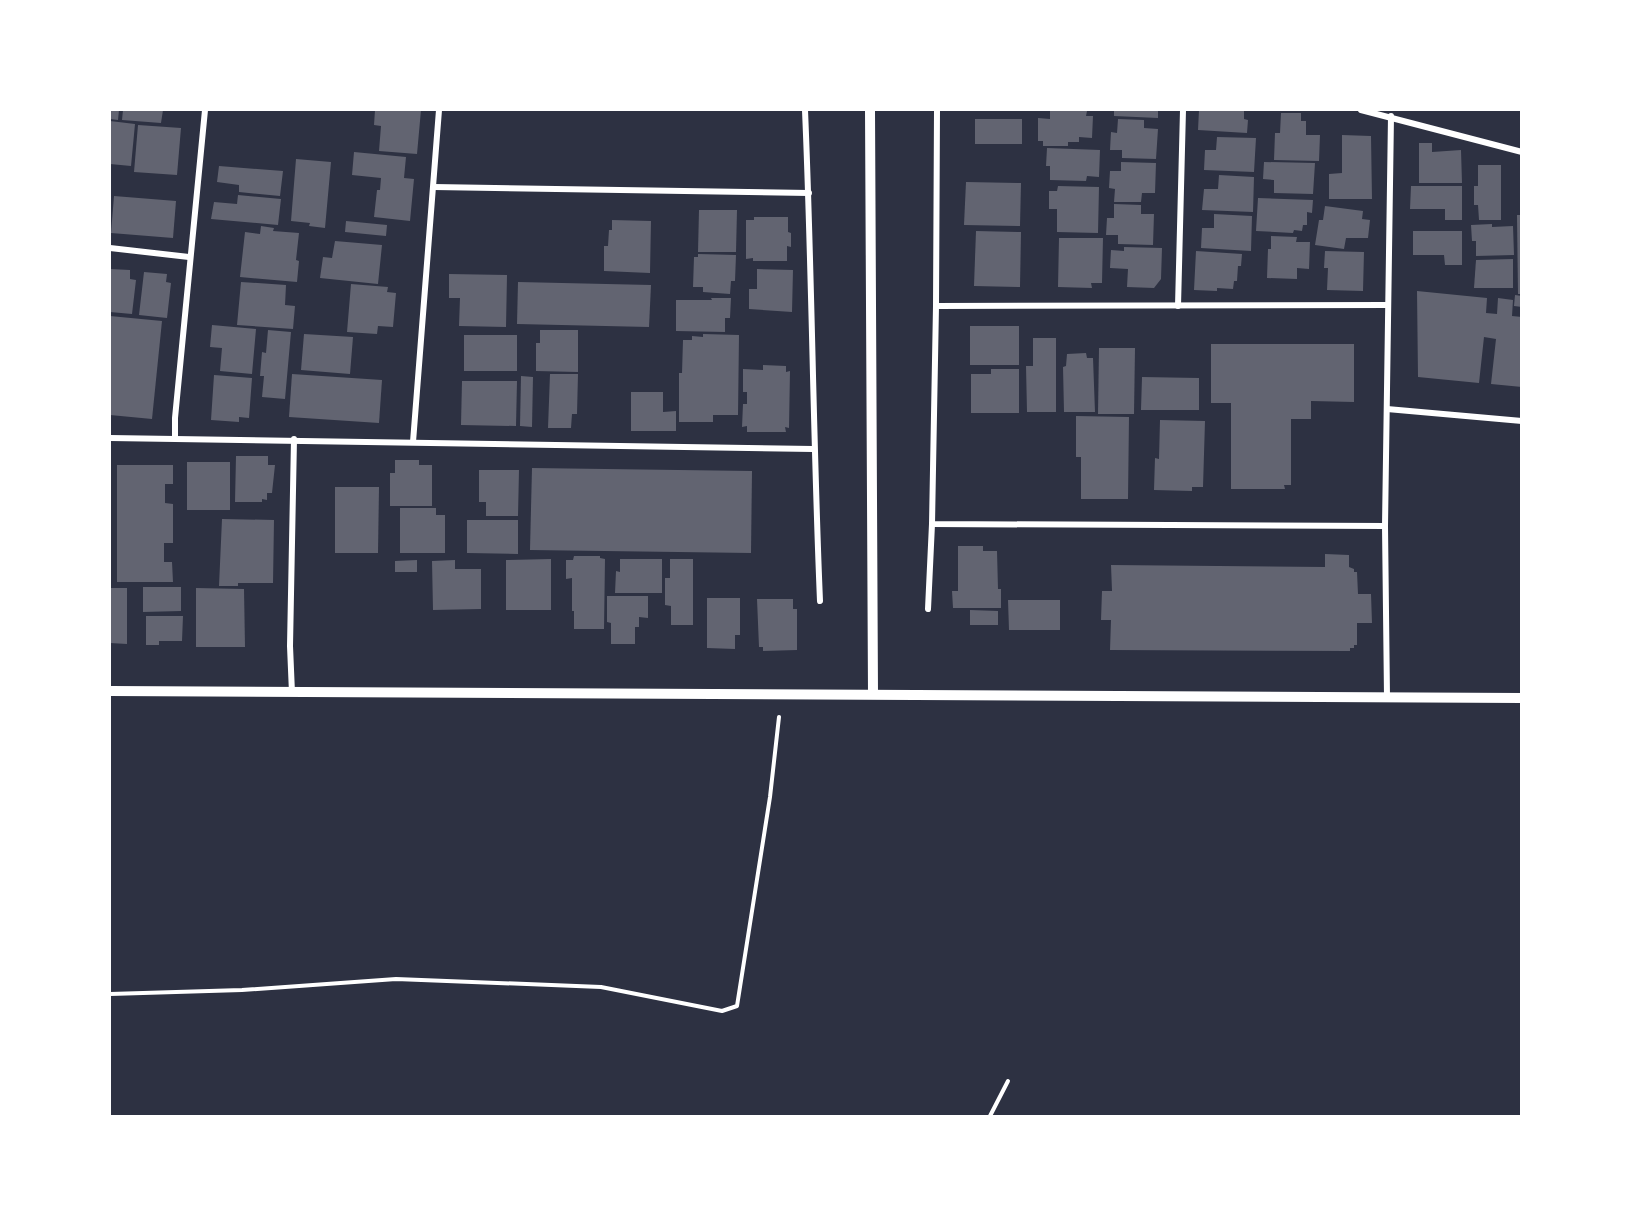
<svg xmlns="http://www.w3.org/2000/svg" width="1631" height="1226" font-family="'IBM Plex Serif',serif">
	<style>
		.building { fill: #626471 }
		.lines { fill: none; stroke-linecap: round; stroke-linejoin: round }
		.path { stroke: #fff; stroke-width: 4 }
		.minor { stroke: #fff; stroke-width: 6 }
		.tertiary { stroke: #fff; stroke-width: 10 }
	</style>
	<rect width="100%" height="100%" fill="#2d3142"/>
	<g class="building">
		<polygon points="110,110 119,110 118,120 110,119"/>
		<polygon points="123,110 163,110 161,123 122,120"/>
		<polygon points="375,110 421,110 417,154 379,151 381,126 374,125"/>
		<polygon points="1050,110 1087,111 1086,116 1093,116 1092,138 1079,137 1079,142 1068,142 1068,146 1043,146 1043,141 1038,141 1038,118 1050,119"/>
		<polygon points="1114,110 1158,110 1158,118 1114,116"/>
		<polygon points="1199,110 1244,110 1244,119 1248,120 1247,133 1198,130"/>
		<polygon points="1281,113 1301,113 1301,121 1306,121 1306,135 1320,135 1319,161 1274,160 1275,133 1280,133"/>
		<rect x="975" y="119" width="47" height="25"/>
		<polygon points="1118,119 1144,120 1144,128 1158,129 1156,159 1122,158 1122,150 1110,150 1111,132 1117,133"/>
		<polygon points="110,121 135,124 131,166 110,164"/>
		<polygon points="138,125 181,128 177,175 134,172"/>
		<polygon points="1342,135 1371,136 1372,199 1329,199 1329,174 1342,173"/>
		<polygon points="1217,137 1256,138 1254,172 1204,170 1205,150 1216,150"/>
		<polygon points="1419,143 1432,143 1432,152 1461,150 1462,183 1419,183"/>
		<polygon points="1047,148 1100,150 1099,177 1087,176 1086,181 1050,180 1050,166 1046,166"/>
		<polygon points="354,152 406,157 404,178 414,179 410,221 374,217 377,190 380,190 381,178 352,175"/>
		<polygon points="296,159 331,162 325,228 309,226 310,223 291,221"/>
		<polygon points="1121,162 1156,163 1155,193 1142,193 1141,202 1114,202 1115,189 1109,188 1110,171 1121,171"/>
		<polygon points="1264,162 1315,163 1313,194 1274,193 1274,180 1263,179"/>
		<polygon points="1478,165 1501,165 1501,220 1479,220 1478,205 1474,205 1474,186 1478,186"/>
		<polygon points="219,166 283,171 280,196 239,192 239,185 217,182"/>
		<polygon points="1219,175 1254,177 1253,212 1202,210 1204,189 1218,189"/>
		<polygon points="966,182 1021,183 1020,226 964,225"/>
		<polygon points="1058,186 1099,187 1098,233 1057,232 1057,209 1049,209 1049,191 1057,191"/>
		<polygon points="1411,186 1462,186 1462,220 1445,220 1445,209 1410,209"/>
		<polygon points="238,195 281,199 278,225 211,219 214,202 237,204"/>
		<polygon points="114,196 176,201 173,238 111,233"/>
		<polygon points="1258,198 1313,200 1312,213 1307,212 1307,225 1303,225 1302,231 1294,230 1293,233 1256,231"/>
		<polygon points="1114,204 1141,205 1141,214 1154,214 1153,245 1118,244 1118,235 1106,235 1107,218 1114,218"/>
		<polygon points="1325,206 1363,211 1362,219 1370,220 1368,238 1346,238 1344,249 1315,245 1319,220 1323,220"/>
		<polygon points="699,210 737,210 736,252 698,252"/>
		<polygon points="1214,214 1252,216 1251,251 1201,248 1202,228 1214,228"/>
		<polygon points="1517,215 1522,215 1522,294 1518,294"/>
		<polygon points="754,217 788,217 788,232 791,233 791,247 787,246 787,261 753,261 753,258 746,259 746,220 754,220"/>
		<polygon points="612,220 651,221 650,273 604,271 604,246 608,246 609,230 612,230"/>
		<polygon points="346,221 387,225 386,236 345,232"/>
		<polygon points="1492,224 1492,227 1513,226 1514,255 1476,256 1476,241 1472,241 1471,225"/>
		<polygon points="261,226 274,228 273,231 299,233 296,260 299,261 297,282 240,277 245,232 260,234"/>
		<polygon points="976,231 1021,232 1020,287 974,286"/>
		<polygon points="1413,231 1462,231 1462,265 1445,265 1444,255 1413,255"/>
		<polygon points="1271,236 1297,237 1296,242 1310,242 1309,269 1297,268 1297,279 1267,278 1268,249 1271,249"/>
		<polygon points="1059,238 1103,238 1102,283 1091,283 1092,288 1058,287"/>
		<polygon points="335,241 382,245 378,284 320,278 323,257 332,258"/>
		<polygon points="1124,247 1162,248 1161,279 1154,288 1127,287 1128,269 1110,268 1111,250 1124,251"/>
		<polygon points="1196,251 1242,254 1241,266 1238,266 1237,281 1234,281 1233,289 1217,288 1217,291 1194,290"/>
		<polygon points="1325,251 1364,252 1363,291 1327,290 1328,268 1324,268"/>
		<polygon points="698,254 736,255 735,281 731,281 730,294 703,292 703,287 693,287 694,257 698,257"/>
		<polygon points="1513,259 1513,288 1474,288 1476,260"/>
		<polygon points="110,269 130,270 130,279 136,280 132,314 110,312"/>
		<polygon points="757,269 793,270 792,312 749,309 749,289 757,289"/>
		<polygon points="144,272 167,274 166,282 171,283 167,318 139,315"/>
		<polygon points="449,274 507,275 506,327 459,326 460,298 449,298"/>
		<polygon points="241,282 286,285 285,305 295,306 293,329 237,325"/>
		<polygon points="518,282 651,285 649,327 517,324"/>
		<polygon points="351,284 388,287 387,292 396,293 393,327 378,326 377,334 347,332"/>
		<polygon points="1417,291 1487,298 1486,313 1497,314 1498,298 1513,300 1512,316 1522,317 1522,387 1491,384 1496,339 1484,337 1479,383 1418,377"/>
		<polygon points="1515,295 1522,296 1522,307 1514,306"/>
		<polygon points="711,298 731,298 730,318 725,318 725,332 676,331 676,300 712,300"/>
		<polygon points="110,316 162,321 152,419 110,415"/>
		<polygon points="212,325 256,329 252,374 220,371 222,348 210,347"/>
		<rect x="970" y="326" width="49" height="39"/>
		<polygon points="268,330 291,332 285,399 262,397 264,376 260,376 262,352 266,353"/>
		<polygon points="540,330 578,330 578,372 536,371 536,343 540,343"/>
		<polygon points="304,334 353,337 350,374 301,370"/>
		<polygon points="703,334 739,335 738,415 713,415 713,422 679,422 679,373 682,373 683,340 692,340 692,336 703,337"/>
		<rect x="464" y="335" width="53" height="36"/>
		<polygon points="1033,338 1056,338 1056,412 1027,412 1026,366 1033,366"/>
		<polygon points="1211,344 1354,344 1354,402 1311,401 1311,419 1291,419 1291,485 1284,485 1285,489 1231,489 1231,403 1211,403"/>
		<polygon points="1099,348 1135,348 1134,414 1098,414"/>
		<polygon points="1086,353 1087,358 1093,358 1095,412 1064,412 1063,367 1066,366 1067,354"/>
		<polygon points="763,365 786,366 786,372 790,371 789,428 785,427 786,432 747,432 747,426 742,427 743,404 747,404 747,392 743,392 743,369 763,370"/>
		<polygon points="991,369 1019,369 1019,413 971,413 971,374 991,374"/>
		<polygon points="292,374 382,380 379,423 289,417"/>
		<polygon points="550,374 578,374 577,414 572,414 571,428 548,428"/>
		<polygon points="214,375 252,378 249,418 239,417 239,422 211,420"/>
		<polygon points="521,376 533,377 532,427 520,426"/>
		<polygon points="1142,377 1199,378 1199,410 1141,410"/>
		<polygon points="462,381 517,381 516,426 461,425"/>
		<polygon points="631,392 663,392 663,412 676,411 676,431 631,431"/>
		<polygon points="1076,416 1129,417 1128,499 1081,499 1081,457 1076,457"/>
		<polygon points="1160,420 1205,421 1203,487 1192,487 1192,491 1154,490 1155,458 1159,459"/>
		<polygon points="236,456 268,456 268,465 275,465 272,493 267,493 267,500 262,499 262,502 235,502"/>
		<polygon points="395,460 419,460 419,465 432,465 432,506 390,506 390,473 395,473"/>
		<rect x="187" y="462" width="43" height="48"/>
		<polygon points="117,465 173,465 173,484 165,484 165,503 173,504 173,543 164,543 164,562 172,562 173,582 117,582"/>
		<polygon points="532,468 752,471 751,553 530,550"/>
		<polygon points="479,470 519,470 518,516 486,516 486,502 479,502"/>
		<polygon points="335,487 379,487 378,553 335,553"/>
		<polygon points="400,508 436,508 436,515 445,515 445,553 400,553"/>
		<polygon points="222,519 274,520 273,583 238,583 238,586 219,586"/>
		<polygon points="467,520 518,520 518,554 467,553"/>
		<polygon points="958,546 983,546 983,551 997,551 998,589 1001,589 1001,608 953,608 952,591 958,591"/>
		<polygon points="1325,554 1349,555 1349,567 1354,569 1354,572 1357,572 1358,594 1371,594 1372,623 1357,623 1357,645 1354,645 1354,648 1350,648 1350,651 1110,650 1111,620 1101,620 1102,591 1112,591 1111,565 1325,567"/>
		<polygon points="574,556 600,556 600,558 605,559 604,629 574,629 574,611 572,611 572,578 566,579 566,560 573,560"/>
		<polygon points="551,559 551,610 506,610 506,560"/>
		<polygon points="620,559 662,559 662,593 615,593 616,571 620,572"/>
		<polygon points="670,559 693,559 693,625 671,625 671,606 665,605 665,578 670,578"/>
		<polygon points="417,560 417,572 395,572 395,561"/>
		<polygon points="455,560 455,569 481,569 481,609 433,610 432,561"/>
		<polygon points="143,587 181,587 181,611 143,612"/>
		<polygon points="110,588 127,588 127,644 110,643"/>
		<polygon points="196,588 244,589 245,647 196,647"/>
		<polygon points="607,596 648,596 648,618 639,617 639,627 635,627 635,644 611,644 611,623 607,622"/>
		<polygon points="707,598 740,598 740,635 735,635 735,649 707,648"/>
		<polygon points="757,599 793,599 793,609 797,609 797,650 763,651 763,647 759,647"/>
		<polygon points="1008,600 1060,600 1060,630 1009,630"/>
		<polygon points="970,610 998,611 998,625 970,625"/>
		<polygon points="146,616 183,616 182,641 159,641 159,645 146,645"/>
	</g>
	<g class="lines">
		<g class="path">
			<polyline points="110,994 242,990 396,979 601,987 722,1011 737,1006 770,797 779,717"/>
			<polyline points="990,1116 1008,1081"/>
		</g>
		<g class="minor">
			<path d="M805,110C812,273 813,437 820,601"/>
			<polyline points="937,110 936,306 932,524 1385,526"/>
			<polyline points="1361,110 1522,152"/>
			<polyline points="434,187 809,193"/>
			<polyline points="110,248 189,257"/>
			<polyline points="936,306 1388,305"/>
			<polyline points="1178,306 1183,110"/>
			<polyline points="1387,409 1522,421"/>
			<polyline points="110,438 813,449"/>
			<polyline points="175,438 175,418 205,110"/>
			<polyline points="413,442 439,110"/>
			<polyline points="928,609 932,524"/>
			<polyline points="292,693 290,646 294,439"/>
			<polyline points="1387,697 1385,526 1391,116"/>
		</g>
		<g class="tertiary">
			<polyline points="870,110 873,694"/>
			<polyline points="110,691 1522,698"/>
		</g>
	</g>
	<rect width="1631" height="1226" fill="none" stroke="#ffffff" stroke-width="222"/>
</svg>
